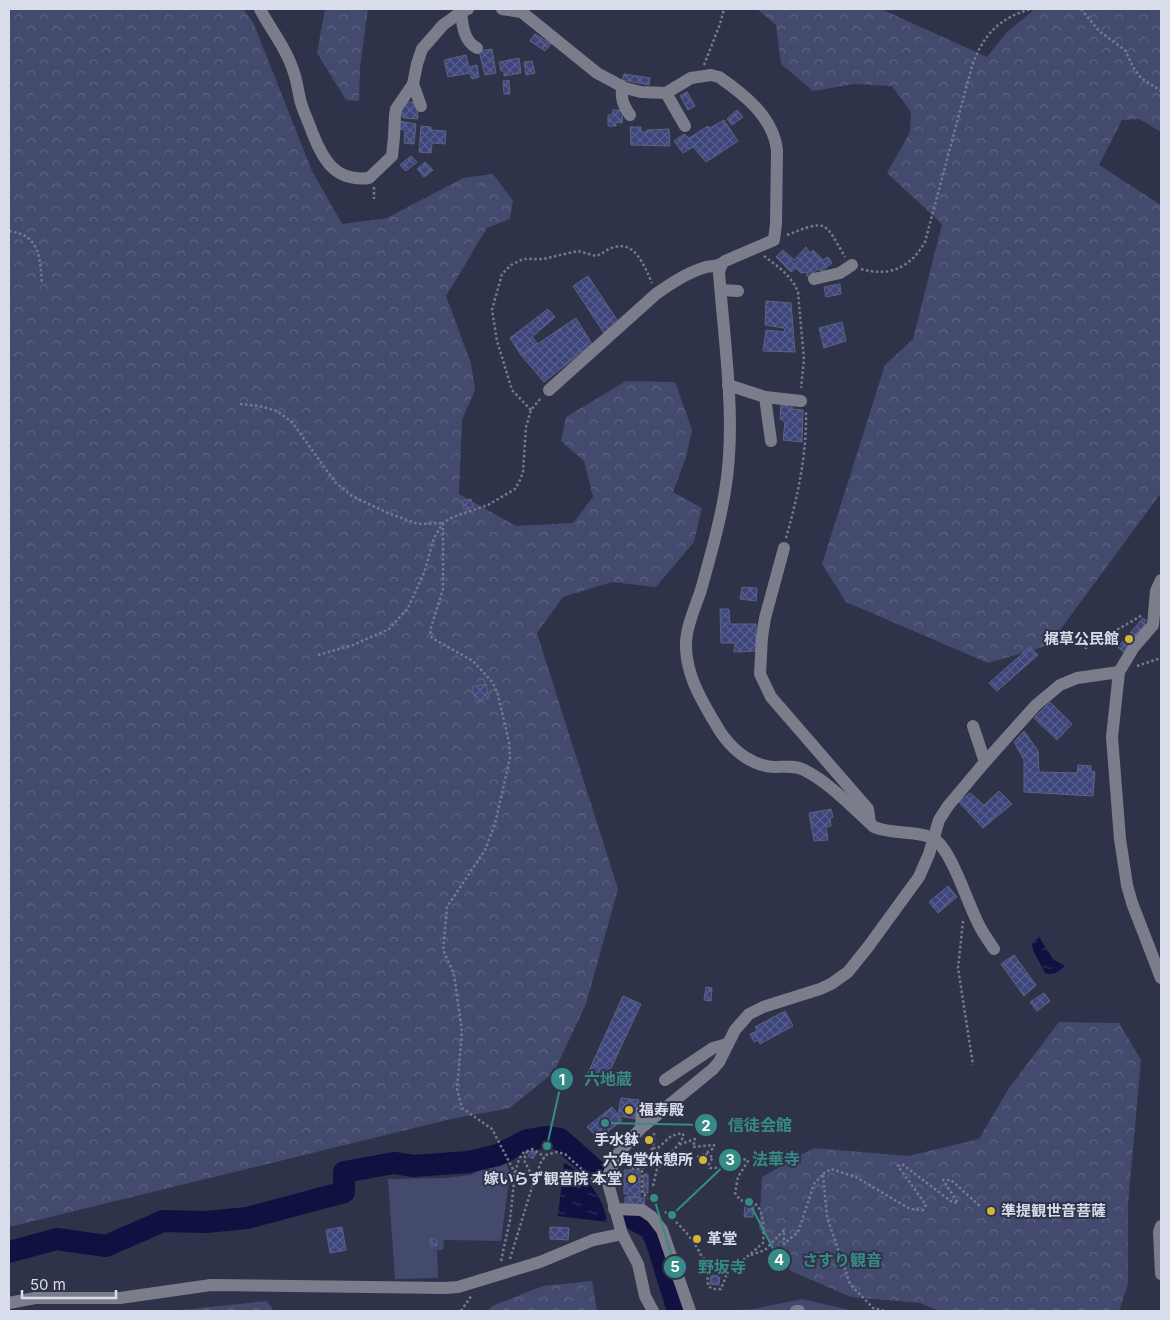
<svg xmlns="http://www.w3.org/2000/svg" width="1170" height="1320" font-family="Inter,'Noto Sans JP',sans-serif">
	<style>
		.forest { fill: url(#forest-crowns) }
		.park { fill: #434a6d }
		.water { fill: url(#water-ripples) }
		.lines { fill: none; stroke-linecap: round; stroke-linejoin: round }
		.river { stroke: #101041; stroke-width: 22 }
		.building { fill: url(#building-cross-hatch); stroke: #5e637c }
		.path { stroke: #757a8c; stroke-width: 2.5; stroke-dasharray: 2.5 2.5; stroke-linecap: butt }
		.minor { stroke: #7b7e8a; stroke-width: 12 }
		.poi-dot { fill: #d4b635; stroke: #2e3349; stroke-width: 2 }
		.labels { text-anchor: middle; stroke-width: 4; stroke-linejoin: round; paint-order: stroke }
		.poi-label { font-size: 15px; font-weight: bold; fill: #d9ddeb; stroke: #2e3349; text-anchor: end }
		.leader { fill: none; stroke: #378b87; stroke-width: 2 }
		.callout-dot { fill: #378b87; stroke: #2e3349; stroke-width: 2 }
		.mark-label { font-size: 15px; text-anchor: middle; font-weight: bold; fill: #fff }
		.callout-label { font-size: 16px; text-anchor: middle; font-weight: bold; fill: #378b87; stroke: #2e3349; stroke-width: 4; stroke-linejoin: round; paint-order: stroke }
	</style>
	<defs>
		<pattern id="forest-crowns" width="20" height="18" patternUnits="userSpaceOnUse" patternTransform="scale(1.25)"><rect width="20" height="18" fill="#434a6d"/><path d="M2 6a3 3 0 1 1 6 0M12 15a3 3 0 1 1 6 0" fill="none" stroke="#5e6482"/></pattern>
		<pattern id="water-ripples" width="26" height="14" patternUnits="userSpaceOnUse" patternTransform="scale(1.25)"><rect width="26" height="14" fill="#101041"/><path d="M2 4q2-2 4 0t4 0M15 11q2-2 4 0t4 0" fill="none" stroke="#32325d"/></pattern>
		<pattern id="building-cross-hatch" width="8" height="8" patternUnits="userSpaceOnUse" patternTransform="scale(1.25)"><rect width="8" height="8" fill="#3d457b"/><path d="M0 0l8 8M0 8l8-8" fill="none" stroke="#585f8e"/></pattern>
	</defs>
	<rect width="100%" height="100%" fill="#2e3349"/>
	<g class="forest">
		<polygon points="9,9 243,9 253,22 312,171 342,224 387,218 463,178 493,174 513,201 510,219 487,228 446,296 471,363 475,390 462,420 459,494 516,526 573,523 593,497 584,461 561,441 566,417 626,381 675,382 692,430 686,457 673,492 702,508 694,542 656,587 612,582 563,597 537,633 618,889 586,1004 554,1072 510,1108 451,1119 9,1227"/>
		<polygon points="325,9 368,9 360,67 359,101 346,100 317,53"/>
		<polygon points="757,9 881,9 987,57 1006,33 1035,9 1161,9 1161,132 1139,119 1122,120 1099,165 1161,205 1161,493 1049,645 988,663 846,602 822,564 885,365 913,339 942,224 887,173 910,132 911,112 892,86 854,84 813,91 781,64 776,25"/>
		<polygon points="1059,1022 1119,1023 1141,1060 1128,1204 1128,1284 1119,1311 940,1311 920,1303 851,1297 791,1271 759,1228 762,1177 814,1148 908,1156 979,1139 1009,1088"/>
		<polygon points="592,1281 597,1311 488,1311 492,1306 543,1286"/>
		<polygon points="267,1301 274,1311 171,1311"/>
	</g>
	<g class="park">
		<polygon points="498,1163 506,1163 510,1173 501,1241 444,1240 443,1250 437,1250 438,1278 395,1279 388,1179 445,1178 470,1175"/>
		<polygon points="802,1299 854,1311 715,1311 753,1309"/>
	</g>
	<g class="water">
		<path d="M1039,937L1053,959L1065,966C1059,971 1054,976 1045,973L1033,950L1032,944Z"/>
		<path d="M564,1163C586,1173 604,1199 607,1222L558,1216Z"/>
	</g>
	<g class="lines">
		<g class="river">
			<polyline points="626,1215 651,1229 657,1243 678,1311"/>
			<polyline points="9,1252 57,1239 106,1246 163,1221 206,1222 247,1218 344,1192 344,1172 394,1163 414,1166 468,1162 498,1155 527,1140 546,1137 560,1139 596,1171"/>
		</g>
	</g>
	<g class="building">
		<polygon points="535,34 551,44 545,51 530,41"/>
		<polygon points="492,49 496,73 485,75 479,51"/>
		<polygon points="466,55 469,67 477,65 479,77 472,79 470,73 448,77 444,60"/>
		<polygon points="519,58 521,73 504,76 504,71 501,71 499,62"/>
		<polygon points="532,61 535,73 526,75 524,62"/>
		<polygon points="624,74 650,78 649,85 622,80"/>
		<polygon points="509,80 510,94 504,94 503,81"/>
		<polygon points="687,92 695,106 688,110 680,96"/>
		<polygon points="406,102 417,102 418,119 403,118 400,111"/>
		<polygon points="613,110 623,110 622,123 616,122 616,126 608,126 608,115 612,115"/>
		<polygon points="737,110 743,117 732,125 727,119"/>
		<polygon points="724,120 738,141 706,162 693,147 683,153 674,141 684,134 689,138 708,126 710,128"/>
		<polygon points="400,121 416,124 414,144 404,143 405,130 400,129"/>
		<polygon points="421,126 431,127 431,130 446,131 445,144 432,143 431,153 419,152"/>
		<polygon points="630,127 641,127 641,132 647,132 647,130 669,129 670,146 631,145"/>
		<polygon points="411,156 417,162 406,171 400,165"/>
		<polygon points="425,162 433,170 424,177 417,169"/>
		<polygon points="806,247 810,253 813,250 823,260 828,257 832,263 822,271 818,269 808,277 806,272 801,273 796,268 791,272 776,257 783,250 794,260"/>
		<polygon points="588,276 619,323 604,333 573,286"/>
		<polygon points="840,284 841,294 826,297 824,287"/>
		<polygon points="766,301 791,303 795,352 763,351 766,330 785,332 784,328 765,325"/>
		<polygon points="548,309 555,317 532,337 538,344 521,355 510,338"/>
		<polygon points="576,318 592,344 544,382 521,355"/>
		<polygon points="842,322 846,341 824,348 819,328"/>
		<polygon points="781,404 792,405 792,409 803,410 802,442 783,440 785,422 780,419"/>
		<polygon points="471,499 473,507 464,509 462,501"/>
		<polygon points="742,587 757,588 756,601 740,599"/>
		<polygon points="720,609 729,609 730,624 756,624 756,651 734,652 735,643 721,643"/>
		<polygon points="1143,618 1146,620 1144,624 1146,625 1123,652 1118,647"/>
		<polygon points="1030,647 1038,655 997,691 989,683"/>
		<polygon points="486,684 489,698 476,702 472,687"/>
		<polygon points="1050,702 1072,724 1057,740 1034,718"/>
		<polygon points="1024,731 1038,751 1039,772 1077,773 1078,765 1091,766 1091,771 1095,772 1093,796 1024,792 1024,760 1014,742"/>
		<polygon points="999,791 1012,804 983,828 959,802 970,793 984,805"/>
		<polygon points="831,809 833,817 830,819 831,826 826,827 828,840 814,841 809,813"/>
		<polygon points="948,886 957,897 938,913 929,902"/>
		<polygon points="1014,955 1036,985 1024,996 1001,964"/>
		<polygon points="706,987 712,988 711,1001 704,1000"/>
		<polygon points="1044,993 1050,1001 1037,1011 1030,1002"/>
		<polygon points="623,996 641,1004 605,1081 588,1073"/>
		<polygon points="785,1011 793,1026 760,1044 758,1040 754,1042 750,1034 757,1031 755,1027"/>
		<polygon points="621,1098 639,1100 637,1119 618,1116"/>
		<polygon points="612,1107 622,1120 599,1139 587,1127"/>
		<polygon points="649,1136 652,1138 650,1144 646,1142"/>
		<polygon points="531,1150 536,1153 533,1159 528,1156"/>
		<polygon points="704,1155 707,1158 707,1163 703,1165 698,1163 699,1157"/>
		<polygon points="624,1170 640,1170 640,1197 628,1197 628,1194 624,1194"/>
		<polygon points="644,1174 648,1174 648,1193 643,1193"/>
		<polygon points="625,1197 645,1198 644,1205 625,1204"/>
		<polygon points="745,1205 754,1205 753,1217 744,1217"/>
		<polygon points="342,1227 346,1250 330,1253 326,1230"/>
		<polygon points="550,1227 569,1228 568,1240 550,1239"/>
		<polygon points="430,1239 436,1239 437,1245 431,1246"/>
		<polygon points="711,1275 720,1276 719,1285 710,1284"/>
	</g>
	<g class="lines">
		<g class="path">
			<polyline points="1081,9 1099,31 1125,50 1133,67 1141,78 1161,91"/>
			<polyline points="704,65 720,24 724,9"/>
			<polyline points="374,187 374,199"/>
			<path d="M9,231C40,235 40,258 42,283"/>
			<path d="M787,235C828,219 824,221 845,257"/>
			<path d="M764,256C777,266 792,276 798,292L804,360L801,388"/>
			<path d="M861,269C890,277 910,268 925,242L972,66C983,35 999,18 1031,9"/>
			<polyline points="240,404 259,406 277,411 292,422 335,482 352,496 388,513 418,524 443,523"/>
			<path d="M531,410L512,390L497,341L492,310L502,274L511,265L523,259H543L578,251L596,256C603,254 608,248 615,247C636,241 645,268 652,283"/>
			<polyline points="443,523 443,589 430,631 432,638 473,661 493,683 498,695 509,742 510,758 495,824 485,850 447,907 443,950 454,974 462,1032 457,1089 462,1108 492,1129 515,1173"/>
			<path d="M786,538C798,496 807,453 806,410"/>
			<polyline points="1109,633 1112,647"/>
			<path d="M1086,649V644C1095,633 1106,635 1118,629C1126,625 1134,620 1142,615"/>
			<polyline points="318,655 353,645 389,629 408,608 424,573 434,538 443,523 453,517 488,505 515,489 520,480 523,472 526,427 531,410 541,398"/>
			<polyline points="1137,666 1161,658"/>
			<polyline points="963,921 958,968 973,1065"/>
			<path d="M654,1133C655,1143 649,1162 642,1169V1193L655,1203"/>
			<path d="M653,1148H658L671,1136L682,1133L684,1136L678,1145L695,1139L693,1147L714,1145V1148L705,1154L713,1157L709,1164L710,1168H715L746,1159L748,1161L738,1177L735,1193L740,1200C744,1201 749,1201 752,1202C765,1207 764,1232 763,1243L727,1274L721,1289H713L708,1286C708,1253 686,1230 663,1210"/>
			<polyline points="527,1151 524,1160 531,1174 533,1184"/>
			<polyline points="637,1152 634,1159 630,1163 630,1168 642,1169"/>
			<polyline points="697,1157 705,1154"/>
			<polyline points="823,1174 831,1169 856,1177 910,1209 923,1210 926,1205 898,1166 902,1164 952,1202 958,1203 943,1180 951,1180 981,1207"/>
			<polyline points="653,1186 657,1169 678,1145"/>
			<polyline points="751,1255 765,1250 784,1230 784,1244 798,1232 814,1184 823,1174 827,1217 850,1284 873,1308 885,1311"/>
			<polyline points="703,1258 707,1260 707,1269"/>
			<polyline points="510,1259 533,1184 541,1162 546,1155 557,1152 565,1154 597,1183"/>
			<polyline points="501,1261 510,1220 515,1173 519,1159 523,1153 532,1149 542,1155 544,1158"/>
			<polyline points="708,1263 710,1262 711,1266"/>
			<polyline points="461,1311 472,1295"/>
		</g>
		<g class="minor">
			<path d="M260,9C270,29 286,47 293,70C297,80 298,92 301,103C304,113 309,123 312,132C323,160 335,182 369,178L392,156L394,137L395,115L396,109L413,84L417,64L422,49L443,25L461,12L468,9"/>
			<path d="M461,9C462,23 463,41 477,48"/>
			<polyline points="502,9 521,12"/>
			<path d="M518,9L597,73L625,88L641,92L666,93L691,78L711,75L719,77C745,95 773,117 777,150L776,224L774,240L725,261C719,268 711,265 703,268C686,273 670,284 656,294L549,390"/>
			<polyline points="413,84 421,106"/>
			<path d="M622,87C621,99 623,105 630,115"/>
			<polyline points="666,93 685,126"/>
			<path d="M721,266L719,272C724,342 737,422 725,491C720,524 710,557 701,590C695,608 685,629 686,648C687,674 699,696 712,718C716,724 719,731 724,737C736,753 754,766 774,767C784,767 795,765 804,770C829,782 853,808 874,827C892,835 919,830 934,839C951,849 968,904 978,923C982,932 988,940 994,949"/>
			<polyline points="814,279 840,273 852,265"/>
			<polyline points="721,290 738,291"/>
			<polyline points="728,385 765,397 801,401"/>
			<polyline points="765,397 771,441"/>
			<polyline points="784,548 765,618 762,637 760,674 771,697 868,809 870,823"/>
			<polyline points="1161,580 1156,591 1153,625 1134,647 1119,672 1112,737 1120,839 1127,885 1132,903 1161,978"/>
			<polyline points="973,726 985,762"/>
			<polyline points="665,1080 713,1048 727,1044"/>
			<polyline points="641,1128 642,1110"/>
			<polyline points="614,1209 642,1210 652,1217 662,1230 690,1311"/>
			<polyline points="1161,1226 1159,1232 1161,1274"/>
			<polyline points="9,1303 35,1298 120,1298 211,1285 445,1288 458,1287 540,1262 593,1240 622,1234"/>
			<polyline points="653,1311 645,1296 638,1264 622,1234 608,1183 609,1173 618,1154 641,1128 713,1069 719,1062 735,1030 749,1014 763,1007 820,989 831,984 848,972 868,947 919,877 929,854 939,820 948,806 985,762 1036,705 1060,685 1077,678 1119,672"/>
			<polyline points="796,1311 799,1311"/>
		</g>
	</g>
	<g class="poi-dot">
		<circle cx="1129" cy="639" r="5"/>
		<circle cx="629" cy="1110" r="5"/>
		<circle cx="649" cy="1140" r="5"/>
		<circle cx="703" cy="1160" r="5"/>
		<circle cx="632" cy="1179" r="5"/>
		<circle cx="991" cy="1211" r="5"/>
		<circle cx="697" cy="1239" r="5"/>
	</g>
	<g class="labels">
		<g class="poi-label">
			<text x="1119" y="644">梶草公民館</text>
			<text x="639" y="1115" text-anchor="start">福寿殿</text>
			<text x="639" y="1145">手水鉢</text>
			<text x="693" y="1165">六角堂休憩所</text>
			<text x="622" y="1184">嫁いらず観音院 本堂</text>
			<text x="1001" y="1216" text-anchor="start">準提観世音菩薩</text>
			<text x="707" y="1244" text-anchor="start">革堂</text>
		</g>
	</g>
	<path class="leader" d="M547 1146L562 1079M605 1123L706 1125M672 1215L730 1160M749 1202L779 1260M654 1198L675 1267"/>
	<g class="callout-dot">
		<circle cx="547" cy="1146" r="5"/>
		<circle cx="605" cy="1123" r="5"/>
		<circle cx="672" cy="1215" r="5"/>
		<circle cx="749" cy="1202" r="5"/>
		<circle cx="654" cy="1198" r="5"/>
		<circle cx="562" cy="1079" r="12"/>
		<circle cx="706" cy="1125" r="12"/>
		<circle cx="730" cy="1160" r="12"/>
		<circle cx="779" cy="1260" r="12"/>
		<circle cx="675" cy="1267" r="12"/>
	</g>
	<g class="mark-label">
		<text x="562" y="1085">1</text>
		<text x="706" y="1131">2</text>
		<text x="730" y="1165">3</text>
		<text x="779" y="1265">4</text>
		<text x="675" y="1272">5</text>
	</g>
	<g class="callout-label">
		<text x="608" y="1085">六地蔵</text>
		<text x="760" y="1131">信徒会館</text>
		<text x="776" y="1165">法華寺</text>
		<text x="842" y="1266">さすり観音</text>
		<text x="722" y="1273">野坂寺</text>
	</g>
	<rect width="1170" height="1320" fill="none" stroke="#d9ddeb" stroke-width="20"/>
	<path d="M22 1290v8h94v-8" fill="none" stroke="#d9ddeb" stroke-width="2.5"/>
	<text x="30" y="1290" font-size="15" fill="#d9ddeb" stroke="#2e3349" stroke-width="4" paint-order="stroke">50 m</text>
</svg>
